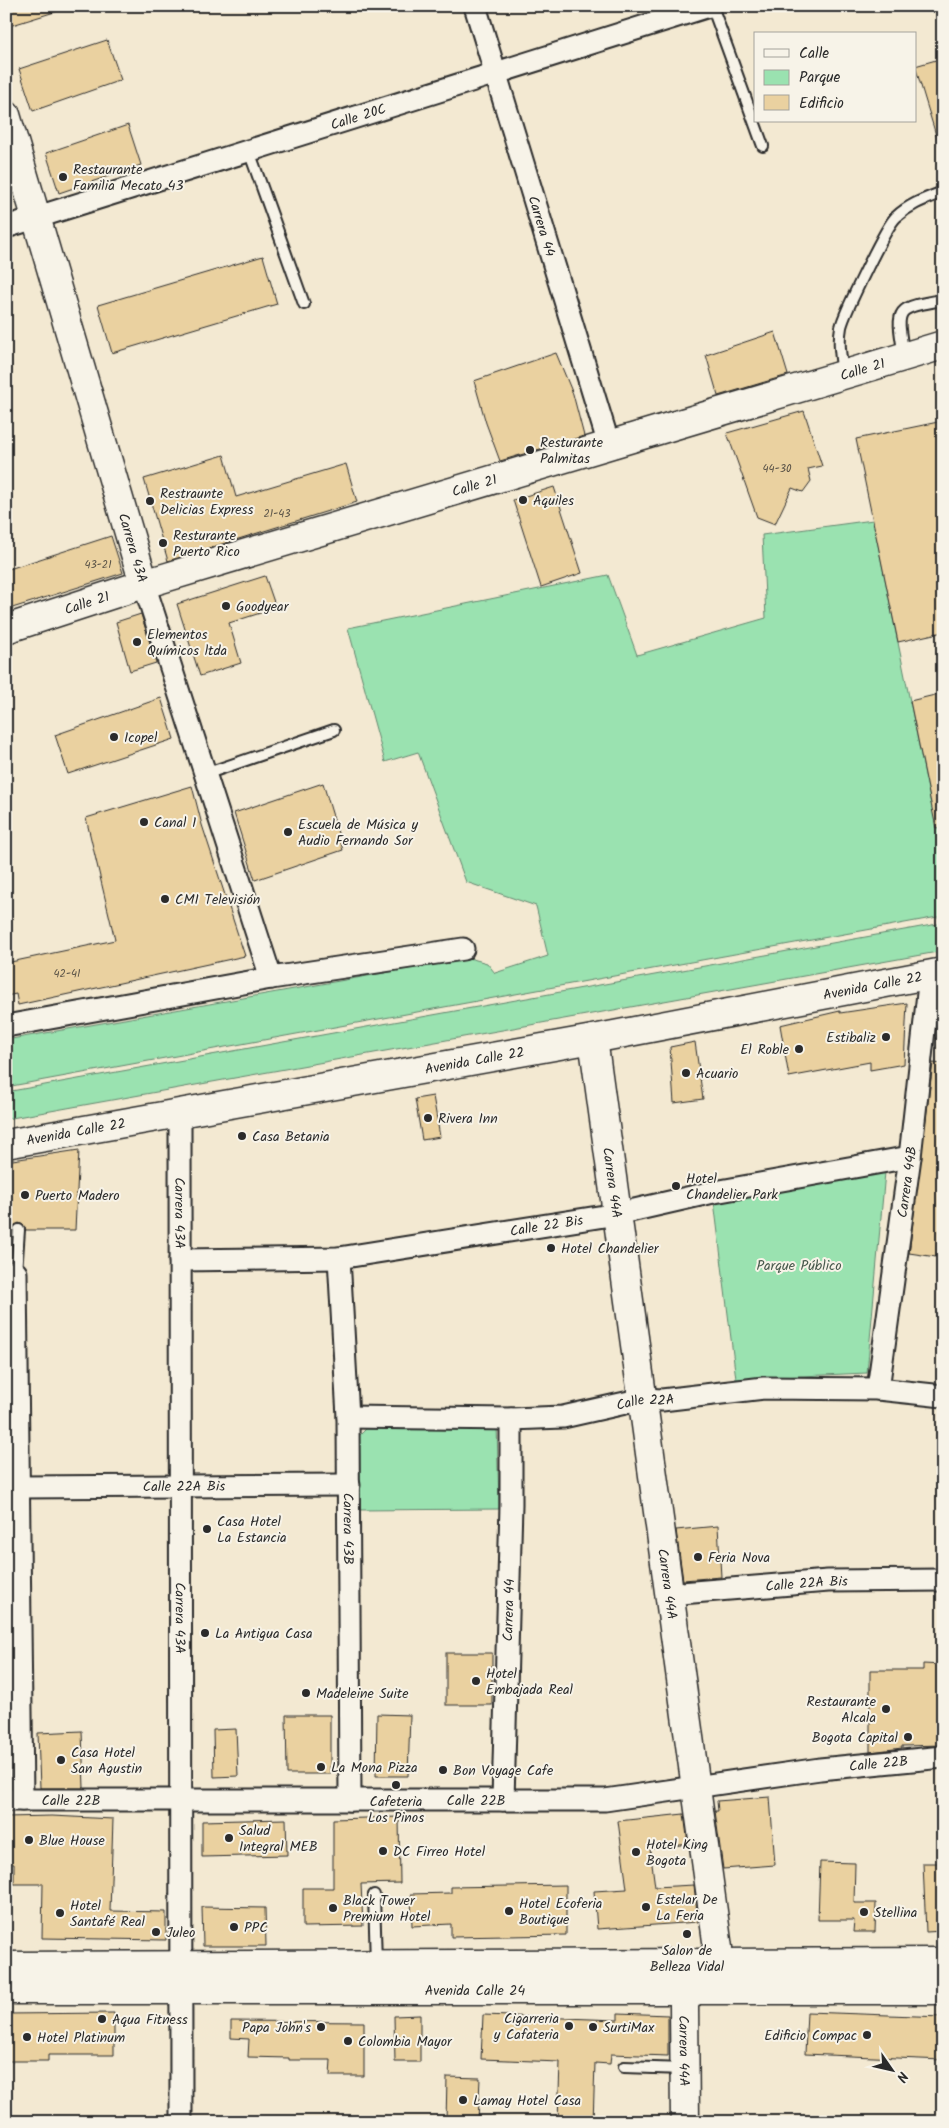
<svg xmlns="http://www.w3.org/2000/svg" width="949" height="2128" font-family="Kalam,sans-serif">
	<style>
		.green { fill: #9ae2b0; stroke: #62866e }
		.building { fill: #ead1a0; stroke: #2b2b2b }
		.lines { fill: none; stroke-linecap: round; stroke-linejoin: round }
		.lane-casing { stroke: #2b2b2b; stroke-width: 14 }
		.street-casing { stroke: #2b2b2b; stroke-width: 25 }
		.secondary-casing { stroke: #2b2b2b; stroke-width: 31 }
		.lane { stroke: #f7f3e8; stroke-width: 10 }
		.street { stroke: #f7f3e8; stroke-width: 21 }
		.secondary { stroke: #f7f3e8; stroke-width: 28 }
		.poi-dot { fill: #2b2b2b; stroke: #f7f3e8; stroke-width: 2 }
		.labels { text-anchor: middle; stroke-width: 4; stroke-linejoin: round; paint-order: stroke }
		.number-label { font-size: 11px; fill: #5b5448 }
		.street-label { font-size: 14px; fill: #2b2b2b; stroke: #f7f3e8 }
		.poi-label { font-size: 14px; fill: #2b2b2b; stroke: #f7f3e8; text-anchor: start }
		.park-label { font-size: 14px; fill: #47594c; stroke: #f7f3e8 }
	</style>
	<rect width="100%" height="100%" fill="#f3e9d2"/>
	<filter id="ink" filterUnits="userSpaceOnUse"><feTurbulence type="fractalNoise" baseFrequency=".02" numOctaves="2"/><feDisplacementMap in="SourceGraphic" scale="10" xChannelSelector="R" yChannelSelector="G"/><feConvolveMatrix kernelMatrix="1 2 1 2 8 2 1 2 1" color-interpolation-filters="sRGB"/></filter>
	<g filter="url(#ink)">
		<g class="green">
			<polygon points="873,520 931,804 943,802 943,916 6,1087 6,1040 469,958 487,963 495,973 548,956 536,906 466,882 418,752 385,762 348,628 608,575 637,655 766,618 762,535"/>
			<polygon points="943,923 943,951 6,1119 6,1092"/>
			<polygon points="885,1172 867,1373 736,1379 714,1201"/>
			<polygon points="497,1424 499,1509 358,1510 357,1438 366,1429"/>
		</g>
		<g class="building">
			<polygon points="6,6 61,6 61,10 6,27"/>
			<polygon points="107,40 121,80 33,111 19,69"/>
			<polygon points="943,58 943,145 939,145 915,66"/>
			<polygon points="128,125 141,165 59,193 46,153"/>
			<polygon points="263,256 277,304 112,353 98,305"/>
			<polygon points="775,332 788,375 718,396 706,355"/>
			<polygon points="556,353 573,394 584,436 500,461 486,423 474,381"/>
			<polygon points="804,411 822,466 808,469 811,481 803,492 792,488 775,524 757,517 727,433"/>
			<polygon points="943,421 943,632 898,642 856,439"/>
			<polygon points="224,455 236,497 346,464 357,502 168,561 144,479"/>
			<polygon points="554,487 582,573 541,587 513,500"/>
			<polygon points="111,536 123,573 6,610 6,570"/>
			<polygon points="265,576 276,608 229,623 241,663 200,676 177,604"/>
			<polygon points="141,614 156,663 130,671 116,622"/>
			<polygon points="943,693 943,827 936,828 910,701"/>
			<polygon points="161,698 174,739 68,774 55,735"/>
			<polygon points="323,783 343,850 255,880 234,813"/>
			<polygon points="192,786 202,825 245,956 18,1005 16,994 6,996 6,963 115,940 86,818"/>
			<polygon points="907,1003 904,1064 870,1070 870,1062 789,1077 780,1025 840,1011 840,1013"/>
			<polygon points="695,1042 703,1099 674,1103 670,1047"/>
			<polygon points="933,1063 943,1064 943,1258 909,1253"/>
			<polygon points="433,1096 440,1137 422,1140 415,1099"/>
			<polygon points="79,1150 75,1230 26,1230 23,1225 19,1223 14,1226 12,1230 6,1231 6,1161"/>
			<polygon points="718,1526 721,1577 683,1580 676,1530"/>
			<rect x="446" y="1653" width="46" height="52"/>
			<polygon points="923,1664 943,1665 943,1745 902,1746 902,1748 870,1752 870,1670 923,1670"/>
			<polygon points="377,1714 410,1715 408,1776 376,1776"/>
			<polygon points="286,1715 330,1715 330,1774 287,1774"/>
			<polygon points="236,1729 238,1776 214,1777 213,1730"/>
			<polygon points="82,1731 84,1788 40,1788 38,1733"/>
			<polygon points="770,1797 775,1865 723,1869 715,1811 718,1811 717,1801"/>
			<polygon points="684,1814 688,1844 650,1849 655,1887 694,1885 698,1922 597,1929 594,1891 627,1889 618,1821"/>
			<polygon points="52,1816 113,1819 110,1911 166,1912 166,1940 42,1938 43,1884 14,1884 14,1864 6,1864 6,1817"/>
			<polygon points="399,1817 400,1883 361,1884 363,1926 303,1927 303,1888 333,1888 333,1819"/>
			<polygon points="286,1819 287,1855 202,1857 202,1821"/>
			<polygon points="820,1862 855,1863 854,1903 876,1903 875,1932 853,1932 854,1920 818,1920"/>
			<polygon points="923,1863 943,1863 943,1931 926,1932"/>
			<polygon points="566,1885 566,1935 451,1937 451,1924 412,1926 411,1894 451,1893 451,1887"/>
			<polygon points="202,1907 265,1908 266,1946 203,1946"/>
			<polygon points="807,2012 943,2017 943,2060 805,2054"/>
			<polygon points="114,2013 114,2055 48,2055 48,2061 6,2061 6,2014"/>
			<polygon points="618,2013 668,2015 668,2056 611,2054 610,2064 595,2063 593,2122 558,2122 560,2062 481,2059 483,2015 618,2020"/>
			<polygon points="420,2015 420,2062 395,2062 394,2016"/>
			<polygon points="231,2021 364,2022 364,2076 330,2076 331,2060 289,2060 289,2058 248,2057 249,2039 231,2038"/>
			<polygon points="447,2077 480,2078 478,2122 446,2122"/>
		</g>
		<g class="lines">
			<defs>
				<g id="lane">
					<polyline points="712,6 763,146"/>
					<polyline points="249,151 304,304"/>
					<path d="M904,356C896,308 894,308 943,300"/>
					<path d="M843,374C841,358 838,343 841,327C844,314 886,226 896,217C910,204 925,199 943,192"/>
					<polyline points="205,774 334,730"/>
					<polyline points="16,1273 19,1230"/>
					<polyline points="374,1895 376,1964"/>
					<polyline points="624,2067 684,2069"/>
				</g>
				<g id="street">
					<path id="s1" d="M475,6L609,445"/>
					<path id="s2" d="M6,227L709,6"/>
					<polyline points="144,584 271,978"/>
					<polyline points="6,1026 271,978 463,949"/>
					<path id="s3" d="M180,1114L181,2122"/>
					<path id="s4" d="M339,1258L348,1417L350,1800"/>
					<path id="s5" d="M180,1260L339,1258L617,1214L709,1193L910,1157"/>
					<polyline points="6,1273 16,1273 22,1800"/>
					<path id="s6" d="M878,1389L910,1157L930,975"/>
					<path id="s7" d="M348,1417L511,1419L563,1417L643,1399L662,1400L764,1388L878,1389L943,1396"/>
					<path id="s8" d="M19,1487L349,1485"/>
					<path id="s9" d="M669,1594L828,1581L943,1580"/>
					<path id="s10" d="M6,1800H605L820,1769L943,1757"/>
					<path id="s11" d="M503,1800L511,1505V1419"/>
				</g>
				<g id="secondary">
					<path id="s12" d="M6,115L144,584"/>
					<path id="s13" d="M6,629L144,584L943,345"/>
					<path id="s14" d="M593,1039L718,1948L684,2003L685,2122"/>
					<path id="s15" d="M6,1144L593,1039L943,972"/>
					<polyline points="6,1966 943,1962"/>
					<path id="s16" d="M6,1990H943"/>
				</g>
			</defs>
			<use href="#lane" class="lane-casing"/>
			<use href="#street" class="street-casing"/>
			<use href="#secondary" class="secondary-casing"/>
			<use href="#lane" class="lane"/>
			<use href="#street" class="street"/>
			<use href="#secondary" class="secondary"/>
		</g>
	</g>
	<g class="poi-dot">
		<circle cx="63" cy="177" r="5"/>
		<circle cx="530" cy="450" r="5"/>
		<circle cx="523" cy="500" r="5"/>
		<circle cx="150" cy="501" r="5"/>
		<circle cx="163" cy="543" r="5"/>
		<circle cx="226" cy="606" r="5"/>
		<circle cx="137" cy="642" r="5"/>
		<circle cx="114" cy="737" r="5"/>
		<circle cx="144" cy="822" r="5"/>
		<circle cx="288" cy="832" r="5"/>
		<circle cx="165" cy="899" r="5"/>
		<circle cx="886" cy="1037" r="5"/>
		<circle cx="799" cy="1049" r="5"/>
		<circle cx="686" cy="1073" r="5"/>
		<circle cx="428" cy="1118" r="5"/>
		<circle cx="242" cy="1136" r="5"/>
		<circle cx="676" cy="1186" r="5"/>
		<circle cx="25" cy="1195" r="5"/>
		<circle cx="551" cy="1248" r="5"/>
		<circle cx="207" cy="1529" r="5"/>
		<circle cx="698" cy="1557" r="5"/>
		<circle cx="205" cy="1633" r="5"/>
		<circle cx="476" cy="1681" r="5"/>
		<circle cx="306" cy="1693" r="5"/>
		<circle cx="886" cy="1709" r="5"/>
		<circle cx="908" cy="1737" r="5"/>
		<circle cx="61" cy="1760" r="5"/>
		<circle cx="321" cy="1767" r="5"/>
		<circle cx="443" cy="1770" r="5"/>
		<circle cx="396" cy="1785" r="5"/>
		<circle cx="229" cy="1838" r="5"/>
		<circle cx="29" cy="1840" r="5"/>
		<circle cx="383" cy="1851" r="5"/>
		<circle cx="636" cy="1852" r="5"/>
		<circle cx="646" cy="1907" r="5"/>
		<circle cx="333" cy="1908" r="5"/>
		<circle cx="509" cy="1911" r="5"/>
		<circle cx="864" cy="1912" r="5"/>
		<circle cx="60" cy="1913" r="5"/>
		<circle cx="234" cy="1927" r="5"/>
		<circle cx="156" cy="1932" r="5"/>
		<circle cx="687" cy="1934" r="5"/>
		<circle cx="102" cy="2019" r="5"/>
		<circle cx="569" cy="2026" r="5"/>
		<circle cx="321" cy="2027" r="5"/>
		<circle cx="593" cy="2027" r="5"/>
		<circle cx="867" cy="2035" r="5"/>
		<circle cx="27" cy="2037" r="5"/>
		<circle cx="348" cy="2041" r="5"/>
		<circle cx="463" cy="2100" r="5"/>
	</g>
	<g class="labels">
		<g class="number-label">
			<text x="777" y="472">44-30</text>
			<text x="277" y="517">21-43</text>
			<text x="98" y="568">43-21</text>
			<text x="67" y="977">42-41</text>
		</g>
		<g class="street-label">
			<text dy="5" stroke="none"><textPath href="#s2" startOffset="369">Calle 20C</textPath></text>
			<text dy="5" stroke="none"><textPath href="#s1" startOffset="230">Carrera 44</textPath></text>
			<text dy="5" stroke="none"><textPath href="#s13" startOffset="895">Calle 21</textPath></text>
			<text dy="5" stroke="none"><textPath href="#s13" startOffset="490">Calle 21</textPath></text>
			<text dy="5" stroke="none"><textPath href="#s12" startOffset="451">Carrera 43A</textPath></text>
			<text dy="5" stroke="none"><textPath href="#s13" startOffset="85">Calle 21</textPath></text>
			<text dy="5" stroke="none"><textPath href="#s15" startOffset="881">Avenida Calle 22</textPath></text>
			<text dy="5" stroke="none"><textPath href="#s15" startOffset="476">Avenida Calle 22</textPath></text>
			<text dy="5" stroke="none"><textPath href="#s15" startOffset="71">Avenida Calle 22</textPath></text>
			<text dy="5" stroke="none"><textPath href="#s6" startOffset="209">Carrera 44B</textPath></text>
			<text dy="5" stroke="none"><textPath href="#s14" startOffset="145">Carrera 44A</textPath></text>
			<text dy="5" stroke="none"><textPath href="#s3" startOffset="99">Carrera 43A</textPath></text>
			<text dy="5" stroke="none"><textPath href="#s5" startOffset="369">Calle 22 Bis</textPath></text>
			<text dy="5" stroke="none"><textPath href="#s7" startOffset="299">Calle 22A</textPath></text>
			<text dy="5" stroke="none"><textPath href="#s8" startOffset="165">Calle 22A Bis</textPath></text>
			<text dy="5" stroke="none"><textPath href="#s4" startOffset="271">Carrera 43B</textPath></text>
			<text dy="5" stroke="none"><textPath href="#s14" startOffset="550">Carrera 44A</textPath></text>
			<text dy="5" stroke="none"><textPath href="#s9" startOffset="138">Calle 22A Bis</textPath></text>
			<text dy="5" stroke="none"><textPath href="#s11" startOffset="190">Carrera 44</textPath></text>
			<text dy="5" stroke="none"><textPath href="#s3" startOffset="504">Carrera 43A</textPath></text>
			<text dy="5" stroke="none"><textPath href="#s10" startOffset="875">Calle 22B</textPath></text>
			<text dy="5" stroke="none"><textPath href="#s10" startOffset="65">Calle 22B</textPath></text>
			<text dy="5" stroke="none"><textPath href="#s10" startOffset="470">Calle 22B</textPath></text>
			<text dy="5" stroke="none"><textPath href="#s16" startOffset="469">Avenida Calle 24</textPath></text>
			<text dy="5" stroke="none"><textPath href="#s14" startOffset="1030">Carrera 44A</textPath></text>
		</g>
		<g class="poi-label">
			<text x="73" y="174">Restaurante<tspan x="73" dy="16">Familia Mecato 43</tspan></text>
			<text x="540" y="447">Resturante<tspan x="540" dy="16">Palmitas</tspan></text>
			<text x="160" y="498">Restraunte<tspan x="160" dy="16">Delicias Express</tspan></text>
			<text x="533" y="505">Aquiles</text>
			<text x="173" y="540">Resturante<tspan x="173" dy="16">Puerto Rico</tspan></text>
			<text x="236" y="611">Goodyear</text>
			<text x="147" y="639">Elementos<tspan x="147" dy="16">Químicos ltda</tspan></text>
			<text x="124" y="742">Icopel</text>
			<text x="154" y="827">Canal 1</text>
			<text x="298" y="829">Escuela de Música y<tspan x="298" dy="16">Audio Fernando Sor</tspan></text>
			<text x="175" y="904">CMI Televisión</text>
			<text x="876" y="1042" text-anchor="end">Estibaliz</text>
			<text x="789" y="1054" text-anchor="end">El Roble</text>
			<text x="696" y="1078">Acuario</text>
			<text x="438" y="1123">Rivera Inn</text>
			<text x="252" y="1141">Casa Betania</text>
			<text x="686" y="1183">Hotel<tspan x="686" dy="16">Chandelier Park</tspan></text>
			<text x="35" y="1200">Puerto Madero</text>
			<text x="561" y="1253">Hotel Chandelier</text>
			<text x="217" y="1526">Casa Hotel<tspan x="217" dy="16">La Estancia</tspan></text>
			<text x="708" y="1562">Feria Nova</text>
			<text x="215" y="1638">La Antigua Casa</text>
			<text x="486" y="1678">Hotel<tspan x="486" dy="16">Embajada Real</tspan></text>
			<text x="316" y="1698">Madeleine Suite</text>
			<text x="876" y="1706" text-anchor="end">Restaurante<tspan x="876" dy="16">Alcala</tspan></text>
			<text x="898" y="1742" text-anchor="end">Bogota Capital</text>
			<text x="71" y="1757">Casa Hotel<tspan x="71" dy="16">San Agustin</tspan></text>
			<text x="331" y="1772">La Mona Pizza</text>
			<text x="453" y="1775">Bon Voyage Cafe</text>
			<text x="396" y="1806" text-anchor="middle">Cafeteria<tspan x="396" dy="16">Los Pinos</tspan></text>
			<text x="239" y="1835">Salud<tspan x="239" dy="16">Integral MEB</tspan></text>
			<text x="39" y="1845">Blue House</text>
			<text x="646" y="1849">Hotel King<tspan x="646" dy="16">Bogota</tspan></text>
			<text x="393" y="1856">DC Firreo Hotel</text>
			<text x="656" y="1904">Estelar De<tspan x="656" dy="16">La Feria</tspan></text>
			<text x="343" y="1905">Black Tower<tspan x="343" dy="16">Premium Hotel</tspan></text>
			<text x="519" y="1908">Hotel Ecoferia<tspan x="519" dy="16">Boutique</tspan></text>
			<text x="70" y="1910">Hotel<tspan x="70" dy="16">Santafé Real</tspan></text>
			<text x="874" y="1917">Stellina</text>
			<text x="244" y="1932">PPC</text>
			<text x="166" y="1937">Juleo</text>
			<text x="687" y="1955" text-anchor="middle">Salon de<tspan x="687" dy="16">Belleza Vidal</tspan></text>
			<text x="559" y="2023" text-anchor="end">Cigarreria<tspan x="559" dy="16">y Cafateria</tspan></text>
			<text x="112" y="2024">Aqua Fitness</text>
			<text x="311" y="2032" text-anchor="end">Papa John's</text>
			<text x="603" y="2032">SurtiMax</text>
			<text x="857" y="2040" text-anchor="end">Edificio Compac</text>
			<text x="37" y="2042">Hotel Platinum</text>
			<text x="358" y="2046">Colombia Mayor</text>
			<text x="473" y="2105">Lamay Hotel Casa</text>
		</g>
		<g class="park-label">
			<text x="799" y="1270">Parque Público</text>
		</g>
	</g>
	<rect width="949" height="2128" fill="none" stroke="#f7f3e8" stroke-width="25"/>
	<rect x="12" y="12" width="924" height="2103" fill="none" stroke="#2b2b2b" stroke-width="2" filter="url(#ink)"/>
	<rect x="754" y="32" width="162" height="90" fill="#f7f3e8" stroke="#a5a39c"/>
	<rect x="764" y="49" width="25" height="8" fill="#f7f3e8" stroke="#a5a39c"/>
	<text x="799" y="58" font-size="15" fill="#2b2b2b">Calle</text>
	<rect x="764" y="70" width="25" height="15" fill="#9ae2b0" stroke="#a5a39c"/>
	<text x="799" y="82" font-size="15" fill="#2b2b2b">Parque</text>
	<rect x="764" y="95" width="25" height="15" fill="#ead1a0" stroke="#a5a39c"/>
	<text x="799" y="108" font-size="15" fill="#2b2b2b">Edificio</text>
	<g transform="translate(892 2070) rotate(124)" stroke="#f7f3e8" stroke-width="4" paint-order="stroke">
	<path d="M0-4L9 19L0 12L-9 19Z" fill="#2b2b2b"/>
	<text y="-8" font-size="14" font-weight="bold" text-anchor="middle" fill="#2b2b2b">N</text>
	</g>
</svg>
